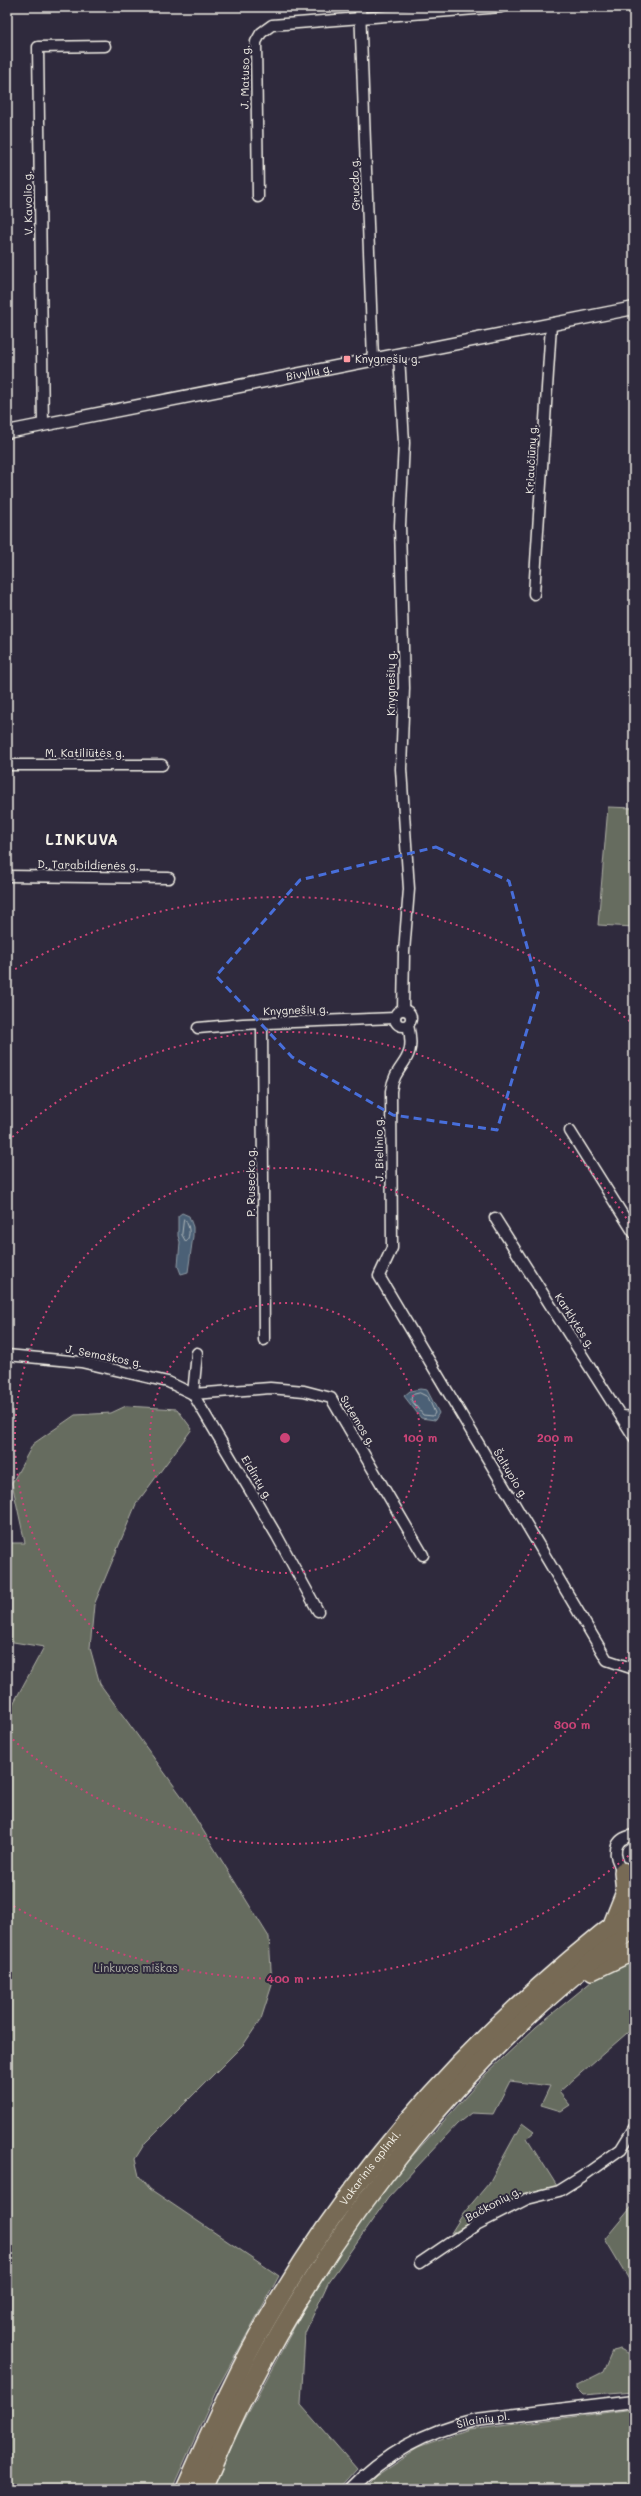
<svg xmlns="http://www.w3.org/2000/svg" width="641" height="2496" font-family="Mali,sans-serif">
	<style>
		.green { fill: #666c5f; stroke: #adaea4 }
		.water { fill: #4b6176; stroke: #8f9ba4 }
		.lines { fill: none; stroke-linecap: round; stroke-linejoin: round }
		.shore { stroke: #b0b7ba; stroke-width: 1 }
		.minor-casing { stroke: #f4f1e8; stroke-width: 13 }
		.tertiary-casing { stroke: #f4f1e8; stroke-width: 15 }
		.trunk-casing { stroke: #f4f1e8; stroke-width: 20 }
		.minor { stroke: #2f2a3d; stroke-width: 10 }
		.tertiary { stroke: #2f2a3d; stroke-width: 12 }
		.trunk { stroke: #776a54; stroke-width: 17 }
		.marked { fill: none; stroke: #486fdb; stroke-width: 3; stroke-dasharray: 8 5; stroke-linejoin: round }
		.ring { fill: none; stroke: #cc4377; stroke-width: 2; stroke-dasharray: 2 4 }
		.poi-dot { fill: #ff9aa2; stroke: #2f2a3d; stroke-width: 1.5 }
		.labels { text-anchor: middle; stroke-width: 4; stroke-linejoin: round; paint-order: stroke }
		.street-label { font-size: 11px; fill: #f4f1e8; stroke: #2f2a3d }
		.poi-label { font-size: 11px; fill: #f4f1e8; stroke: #2f2a3d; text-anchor: start }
		.park-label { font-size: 11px; fill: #b4b5aa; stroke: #2f2a3d }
		.district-label { font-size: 15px; font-weight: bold; letter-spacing: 1px; fill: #f4f1e8; stroke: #2f2a3d }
		.centre { fill: #cc4377; stroke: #2f2a3d; stroke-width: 2 }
		.ring-label { font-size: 12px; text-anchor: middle; font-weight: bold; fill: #cc4377; stroke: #2f2a3d; stroke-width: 4; stroke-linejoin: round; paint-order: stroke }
	</style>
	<rect width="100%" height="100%" fill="#2f2a3d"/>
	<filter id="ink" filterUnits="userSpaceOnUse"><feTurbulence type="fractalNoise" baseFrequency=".025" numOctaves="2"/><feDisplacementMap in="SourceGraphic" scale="8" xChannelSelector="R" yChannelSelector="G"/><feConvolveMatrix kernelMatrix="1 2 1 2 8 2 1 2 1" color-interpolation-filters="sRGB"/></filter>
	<g filter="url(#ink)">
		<g class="green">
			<polygon points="608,807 634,808 634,927 598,925"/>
			<polygon points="126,1406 177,1409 192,1429 136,1504 94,1605 90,1648 100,1684 183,1798 269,1937 272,1985 261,2019 244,2044 145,2143 135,2159 139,2176 150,2189 279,2276 217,2389 172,2489 7,2489 7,1715 44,1647 7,1641 7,1543 25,1543 12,1483 33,1444 75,1415 111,1413"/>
			<polygon points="634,1957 634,2027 559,2092 570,2105 561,2111 541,2105 550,2086 510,2081 493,2114 471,2113 457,2124 388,2198 328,2283 305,2333 301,2405 357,2469 339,2489 213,2489 237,2434 311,2296 353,2232 390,2181 486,2074 536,2027 608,1968"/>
			<polygon points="522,2123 534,2132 527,2138 557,2186 514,2199 451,2233 463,2214 489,2183"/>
			<polygon points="634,2204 634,2288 605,2239"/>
			<polygon points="620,2349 634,2356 634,2391 583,2395 577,2389 577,2385 603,2372 612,2351"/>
			<polygon points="634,2409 634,2489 363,2489 376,2476 418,2448 469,2430"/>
		</g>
		<g class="water">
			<polygon points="182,1213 189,1216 193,1227 193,1236 188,1272 181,1274 178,1266 180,1242 178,1236 178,1216"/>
			<polygon points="420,1389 427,1390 439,1413 435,1420 421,1418 404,1396 410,1391"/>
		</g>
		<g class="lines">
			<g class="shore">
				<path d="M184,1219C190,1225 191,1235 186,1242L182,1235Z"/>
				<polygon points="420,1393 428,1397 435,1413 433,1416 423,1415 411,1400 412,1395"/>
			</g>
			<defs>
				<g id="minor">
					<polyline points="360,7 373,360"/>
					<polyline points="258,197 256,42 261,33 272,25 501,7"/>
					<polyline points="399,355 404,443 400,525 404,688 401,769 409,889 404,952 403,1010"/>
					<polyline points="43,425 38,47 105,46"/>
					<polyline points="534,594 551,325"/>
					<polyline points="7,765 162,765"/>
					<polyline points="7,876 169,878"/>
					<circle cx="403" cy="1018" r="8"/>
					<polyline points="262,1023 264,1340"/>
					<path d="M408,1025C418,1064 395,1061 391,1091L392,1248L379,1276L607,1660L634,1669"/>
					<polyline points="198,1028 243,1024 395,1018"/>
					<polyline points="570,1131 634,1233"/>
					<polyline points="495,1218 634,1437"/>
					<polyline points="197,1353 193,1394 277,1536 318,1611"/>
					<polyline points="7,1355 81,1362 168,1382 193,1394 270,1388 304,1391 331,1398 423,1555"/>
					<polyline points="622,1416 634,1417"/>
					<path d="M623,1871C612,1855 612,1839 634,1835"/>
					<polyline points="420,2263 476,2225 527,2199 559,2191 583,2176 621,2149 634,2128"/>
				</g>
				<g id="tertiary">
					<path id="s1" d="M7,432L634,308"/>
					<path id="s2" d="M351,2489C384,2454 428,2431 475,2420L634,2401"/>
				</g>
				<g id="trunk">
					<polyline points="613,1922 625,1892 623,1871"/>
					<polyline points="592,1971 634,1951"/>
					<path id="s3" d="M185,2489C212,2428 239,2366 274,2308C366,2151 490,2018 634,1908"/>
					<path d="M203,2489C217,2457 230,2424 246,2394C336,2218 473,2045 634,1929"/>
				</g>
			</defs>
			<use href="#minor" class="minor-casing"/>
			<use href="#tertiary" class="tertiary-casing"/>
			<use href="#trunk" class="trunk-casing"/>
			<use href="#minor" class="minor"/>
			<use href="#tertiary" class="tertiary"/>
			<use href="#trunk" class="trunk"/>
		</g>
	</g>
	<path class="marked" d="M436,847L509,881L539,990L497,1130L393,1115L292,1057L216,976L300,880Z"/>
	<g class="ring">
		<circle cx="285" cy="1438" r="135"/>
		<circle cx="285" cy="1438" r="270"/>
		<path d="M633 1647A406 406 0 0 1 8 1735M8 1141A406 406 0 0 1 633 1229"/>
		<path d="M633 1852A541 541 0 0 1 10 1904M10 972A541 541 0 0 1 633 1024"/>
	</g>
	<rect class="poi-dot" x="343" y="355" width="8" height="8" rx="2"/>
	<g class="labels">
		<g class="street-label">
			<text transform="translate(245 77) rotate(-89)" y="4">J. Matuso g.</text>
			<text transform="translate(355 184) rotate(-92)" y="4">Gruodo g.</text>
			<text transform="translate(28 203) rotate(-91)" y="4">V. Kavolio g.</text>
			<text dy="4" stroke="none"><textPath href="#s1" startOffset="308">Bivylių g.</textPath></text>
			<text transform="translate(531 459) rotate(-87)" y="4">Kriaučiūnų g.</text>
			<text transform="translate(391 683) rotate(-90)" y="4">Knygnešių g.</text>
			<text x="85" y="757">M. Katiliūtės g.</text>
			<text transform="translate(88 865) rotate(1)" y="4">D. Tarabildienės g.</text>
			<text transform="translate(296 1010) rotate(-2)" y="4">Knygnešių g.</text>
			<text transform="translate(379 1149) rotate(-91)" y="4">J. Bielinio g.</text>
			<text transform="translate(251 1182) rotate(-90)" y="4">P. Rusecko g.</text>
			<text transform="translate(575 1321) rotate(57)" y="4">Karklytės g.</text>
			<text transform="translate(104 1356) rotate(11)" y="4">J. Semaškos g.</text>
			<text transform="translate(358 1421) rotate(59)" y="4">Sutemos g.</text>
			<text transform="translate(511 1474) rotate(59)" y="4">Šaltupio g.</text>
			<text transform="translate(257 1478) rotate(59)" y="4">Eidintų g.</text>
			<text dy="4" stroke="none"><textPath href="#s3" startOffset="372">Vakarinis aplinkl.</textPath></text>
			<text transform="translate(493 2204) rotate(-28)" y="4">Bačkonių g.</text>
			<text dy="4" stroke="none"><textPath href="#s2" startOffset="152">Šilainių pl.</textPath></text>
		</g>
		<g class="poi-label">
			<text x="355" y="363">Knygnešių g.</text>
		</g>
		<g class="park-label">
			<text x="136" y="1972">Linkuvos miškas</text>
		</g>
		<g class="district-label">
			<text x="82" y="845">LINKUVA</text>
		</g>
	</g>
	<circle cx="285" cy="1438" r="6" class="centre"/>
	<g class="ring-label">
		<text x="420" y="1442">100 m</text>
		<text x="555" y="1442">200 m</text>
		<text x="572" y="1729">300 m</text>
		<text x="285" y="1983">400 m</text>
	</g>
	<rect width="641" height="2496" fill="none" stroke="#2f2a3d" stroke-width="24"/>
	<rect x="12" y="12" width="617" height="2472" fill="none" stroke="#f4f1e8" stroke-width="1.5" filter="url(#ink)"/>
</svg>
